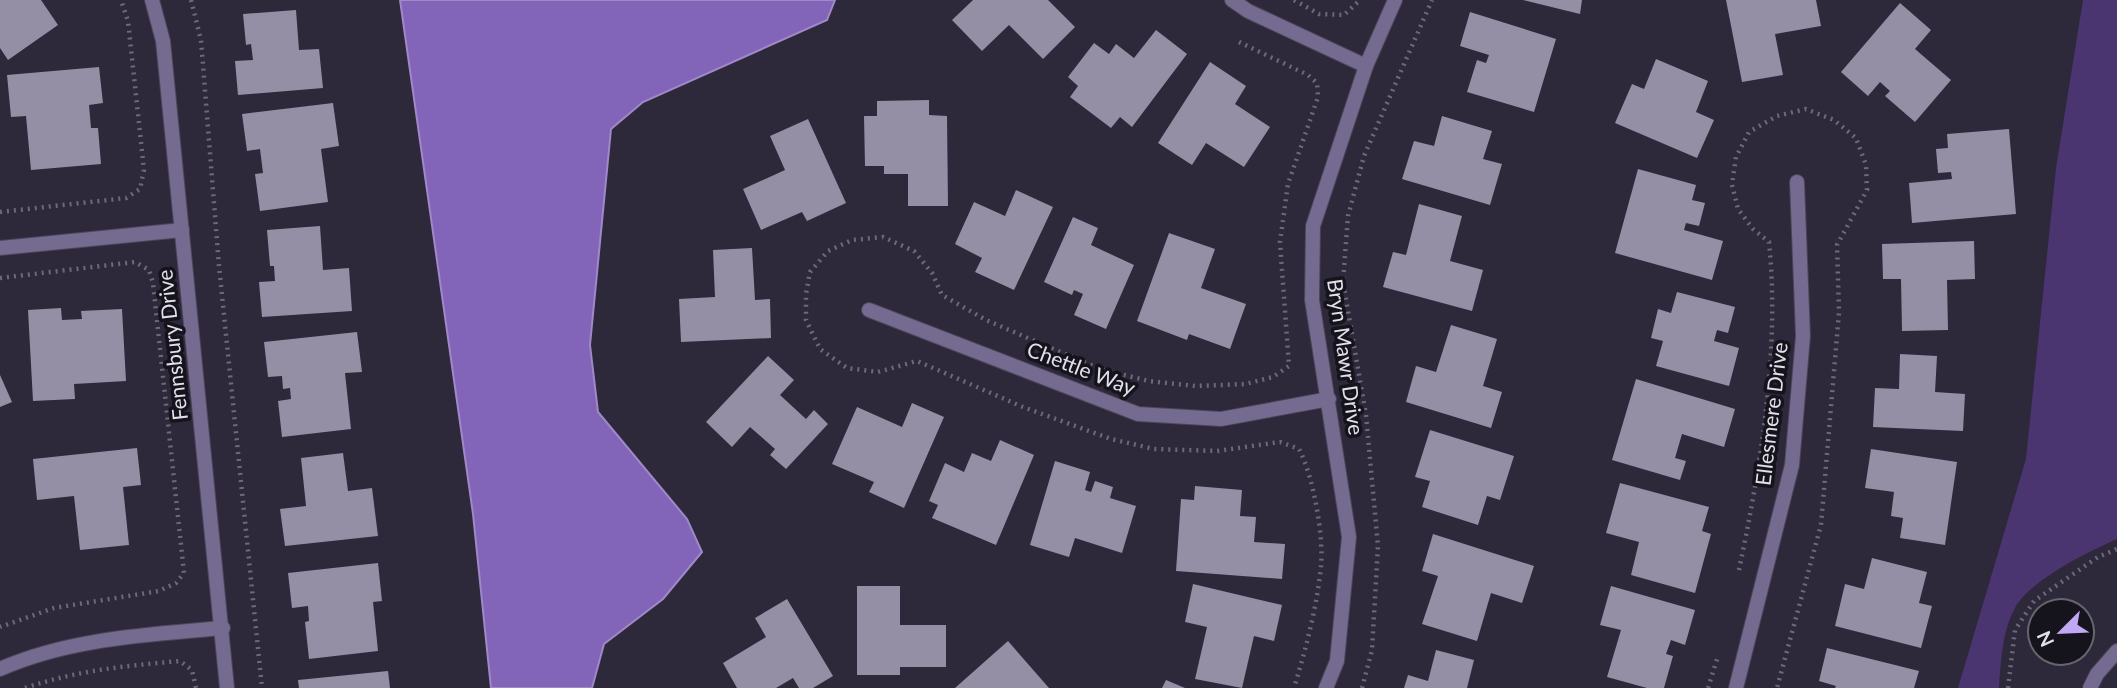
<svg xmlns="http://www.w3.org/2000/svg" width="2117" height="688" font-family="Lato,sans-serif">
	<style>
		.green { fill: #4b3571 }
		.water { fill: #8264b9; stroke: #9f89c8; stroke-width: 2 }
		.building { fill: #958fa6 }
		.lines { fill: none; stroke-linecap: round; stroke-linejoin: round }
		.minor-casing { stroke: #4b4557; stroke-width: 16 }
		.tertiary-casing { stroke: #4b4557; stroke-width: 16 }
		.path { stroke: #6e6979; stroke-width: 4.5; stroke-dasharray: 2 5; stroke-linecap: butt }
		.minor { stroke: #756a8f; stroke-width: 14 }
		.tertiary { stroke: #756a8f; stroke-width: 14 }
		.labels { text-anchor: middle; stroke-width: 7; stroke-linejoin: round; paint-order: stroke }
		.street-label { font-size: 21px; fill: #e3e0ec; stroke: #15131b }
	</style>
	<rect width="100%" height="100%" fill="#2e283b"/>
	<path class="green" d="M2083,0H2117V539C2089,551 2029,581 2015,608C2002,631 2001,662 1999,688H1958L2026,459L2056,168Z"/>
	<polygon class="water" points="400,0 835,0 827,20 643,102 611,129 590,345 598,412 687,519 702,552 663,599 604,644 592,688 491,688 473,514"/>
	<g class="building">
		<polygon points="0,0 41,0 58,25 8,60 0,48"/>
		<polygon points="973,0 1048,0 1075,27 1043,59 1009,25 982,51 952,20"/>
		<polygon points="1523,0 1582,0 1580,14"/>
		<polygon points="1726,0 1816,0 1821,26 1775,34 1783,75 1742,82"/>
		<polygon points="1900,3 1931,30 1915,49 1951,80 1915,122 1885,96 1890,91 1880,82 1868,96 1841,72"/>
		<polygon points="296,10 299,50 319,49 323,88 238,95 235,61 253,60 251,44 246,45 243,14"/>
		<polygon points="1470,12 1556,39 1534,112 1467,92 1477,60 1486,63 1489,55 1460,46"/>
		<polygon points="1156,30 1187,54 1132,127 1120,117 1111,128 1070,97 1078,86 1068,77 1094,43 1109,54 1116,44 1134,58"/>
		<polygon points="1656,59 1708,81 1696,112 1714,120 1697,158 1615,123 1632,84 1644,89"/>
		<polygon points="1210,62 1246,86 1235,104 1270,127 1244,167 1206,143 1192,165 1158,143"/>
		<polygon points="99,67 103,103 89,105 91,128 98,128 101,164 31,170 26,116 11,117 7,75"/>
		<polygon points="929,100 929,115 947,116 948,206 908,206 908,174 884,174 884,166 865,166 864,116 877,116 877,101"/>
		<polygon points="333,103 339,146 321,149 328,202 260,211 255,174 263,173 260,149 247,151 242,114"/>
		<polygon points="1442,116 1492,131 1483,159 1502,164 1490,205 1402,179 1414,141 1434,146"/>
		<polygon points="808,119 846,203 807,221 802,212 761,230 743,189 785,170 770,136"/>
		<polygon points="2009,129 2016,214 1912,223 1909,183 1952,179 1951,172 1938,173 1936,149 1948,148 1947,134"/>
		<polygon points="1638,169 1696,185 1692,200 1705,203 1699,226 1686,223 1684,230 1723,241 1712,280 1615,253"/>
		<polygon points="1016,190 1053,207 1014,290 975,272 982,258 955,244 974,202 1005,216"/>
		<polygon points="1419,204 1462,216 1450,261 1483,270 1472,311 1383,287 1393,252 1406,255"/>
		<polygon points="1073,217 1098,228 1091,245 1134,265 1106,329 1074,315 1083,294 1074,290 1072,295 1044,282"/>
		<polygon points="320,226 323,270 349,268 352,311 262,317 259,282 275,281 274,266 270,266 267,230"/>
		<polygon points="1169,233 1215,249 1201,288 1246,304 1230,349 1189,334 1187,340 1137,321"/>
		<polygon points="1974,241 1975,279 1947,280 1948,330 1902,331 1901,279 1883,279 1882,244"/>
		<polygon points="752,248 755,300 770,299 771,338 681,342 679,299 715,297 713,250"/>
		<polygon points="1677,292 1735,307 1728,333 1717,330 1714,341 1739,348 1729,386 1656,366 1663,341 1651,338 1658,309 1671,313"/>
		<polygon points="61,308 62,320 82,319 81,311 122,309 126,381 74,384 75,399 33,401 28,310"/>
		<polygon points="1451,325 1497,339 1483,386 1502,392 1491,428 1406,402 1416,366 1436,372"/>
		<polygon points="357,332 362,372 345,373 351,429 282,437 278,401 291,399 290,388 283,389 282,376 268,377 264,342"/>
		<polygon points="1900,354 1937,356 1935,392 1965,394 1963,431 1873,427 1875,388 1899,389"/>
		<polygon points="768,356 794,380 780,395 806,419 814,410 828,424 786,469 770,455 775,449 750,427 732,447 706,422"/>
		<polygon points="0,375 12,402 0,407"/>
		<polygon points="1636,379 1735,409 1724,447 1682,434 1675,458 1686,461 1680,480 1612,460"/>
		<polygon points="912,403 944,417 904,508 869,492 874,482 832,464 857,407 902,427"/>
		<polygon points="1430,430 1514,456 1500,500 1487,496 1478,525 1422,507 1430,481 1415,477"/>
		<polygon points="1000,440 1034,455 996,545 932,518 938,505 929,501 945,463 964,472 972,453 991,461"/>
		<polygon points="137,448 141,485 123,487 129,545 80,550 74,496 37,500 33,459"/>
		<polygon points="1871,449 1957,462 1945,545 1900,538 1903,518 1891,516 1894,492 1865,488"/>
		<polygon points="343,453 348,491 372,488 378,536 285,546 280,509 306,506 301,458"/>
		<polygon points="1055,461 1090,472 1085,490 1091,492 1095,481 1113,487 1110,498 1136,506 1122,553 1075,538 1069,557 1030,545"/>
		<polygon points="1620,483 1709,507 1702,531 1711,534 1695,593 1631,575 1639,542 1606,533"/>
		<polygon points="1195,486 1242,490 1240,516 1256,517 1254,542 1285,544 1282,579 1176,571 1181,499 1194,500"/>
		<polygon points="1433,534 1534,566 1522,603 1491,593 1477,641 1422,624 1438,576 1422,571"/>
		<polygon points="1872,558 1927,572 1919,603 1932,606 1921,648 1835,626 1845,584 1864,589"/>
		<polygon points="378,563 382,601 373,602 378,651 309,659 305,622 309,621 308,606 292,608 288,573"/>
		<polygon points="1193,584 1282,605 1274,641 1254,636 1242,688 1195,679 1207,627 1185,622"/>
		<polygon points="857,586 900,586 900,625 946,625 946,667 900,667 900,675 857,675"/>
		<polygon points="1611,586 1695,610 1685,645 1671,640 1666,654 1673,656 1664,688 1647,688 1607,677 1621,630 1600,625"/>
		<polygon points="787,599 833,676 813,688 799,688 793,678 776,688 737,688 723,663 766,637 755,618"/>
		<polygon points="1008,641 1049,688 955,688"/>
		<polygon points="1827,648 1919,671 1914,688 1835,688 1836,686 1819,681"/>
		<polygon points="1436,650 1474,660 1467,688 1404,688 1408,675 1428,681"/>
		<polygon points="388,671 390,688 299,688 298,680"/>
		<polygon points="1166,680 1185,688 1162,688"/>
	</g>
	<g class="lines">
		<defs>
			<g id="minor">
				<polyline points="152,0 163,41 227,688"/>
				<polyline points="1232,0 1248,11 1366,66"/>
				<polyline points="0,248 182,230"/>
				<polyline points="869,310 1138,414 1221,419 1329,399"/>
				<path d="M0,669C70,638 148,635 223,628"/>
				<polyline points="1326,688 1337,661 1349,537 1312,300 1313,226 1366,66 1395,0"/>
				<polyline points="1736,688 1792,465 1803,336 1797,182"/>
			</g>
			<polyline id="tertiary" points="2090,688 2097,674 2117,651"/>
		</defs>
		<use href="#minor" class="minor-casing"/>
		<use href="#tertiary" class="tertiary-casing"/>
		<g class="path">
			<polyline points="191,0 201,40 219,266 262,688"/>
			<polyline points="1294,0 1319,14 1344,15 1360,0"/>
			<path d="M1239,42L1308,75L1317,83L1318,97L1288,184L1280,242L1289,366L1273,377L1245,384L1196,386L1149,381L1100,369L986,320L942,295L932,273L914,251L883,237L852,240L828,251L810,272L806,294V320L820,349L847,368L878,372L917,361L1023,407L1111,439L1154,449L1217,451L1280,442L1299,449C1313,475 1324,536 1321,566C1317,607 1306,648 1294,688"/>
			<polyline points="0,212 126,198 140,189 144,170 128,21 121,0"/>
			<polyline points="0,278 135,262 149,270 153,283 184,573 176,583 159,591 54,608 0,627"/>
			<path d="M1739,570C1761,465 1780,349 1769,242L1753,229L1738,209L1732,185L1736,157L1749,132L1777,116L1806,109L1834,120L1856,138L1866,165L1867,190L1837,245L1839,312L1821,525L1777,688"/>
			<path d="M25,688C79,670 124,666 180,661L192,670L196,688"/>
			<polyline points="1362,688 1372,650 1378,546 1366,415 1343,282 1348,216 1364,156 1432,0"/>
			<polyline points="1708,688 1718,656"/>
			<polyline points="2008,688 2015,630 2034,601 2098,557 2117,549"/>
		</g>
		<use href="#minor" class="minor"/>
		<use href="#tertiary" class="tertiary"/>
	</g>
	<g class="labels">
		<g class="street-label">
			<text transform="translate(173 345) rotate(-96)" y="7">Fennsbury Drive</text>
			<text transform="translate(1345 357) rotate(82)" y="7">Bryn Mawr Drive</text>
			<text transform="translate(1081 369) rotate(21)" y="7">Chettle Way</text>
			<text transform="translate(1772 414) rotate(-83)" y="7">Ellesmere Drive</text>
		</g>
	</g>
	<g transform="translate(2061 632) rotate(246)"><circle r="33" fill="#15131b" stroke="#67656f" stroke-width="2"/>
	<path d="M0-5L12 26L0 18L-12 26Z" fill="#c0a8f4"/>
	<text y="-10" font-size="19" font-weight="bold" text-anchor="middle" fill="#e3e0ec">N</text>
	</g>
</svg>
